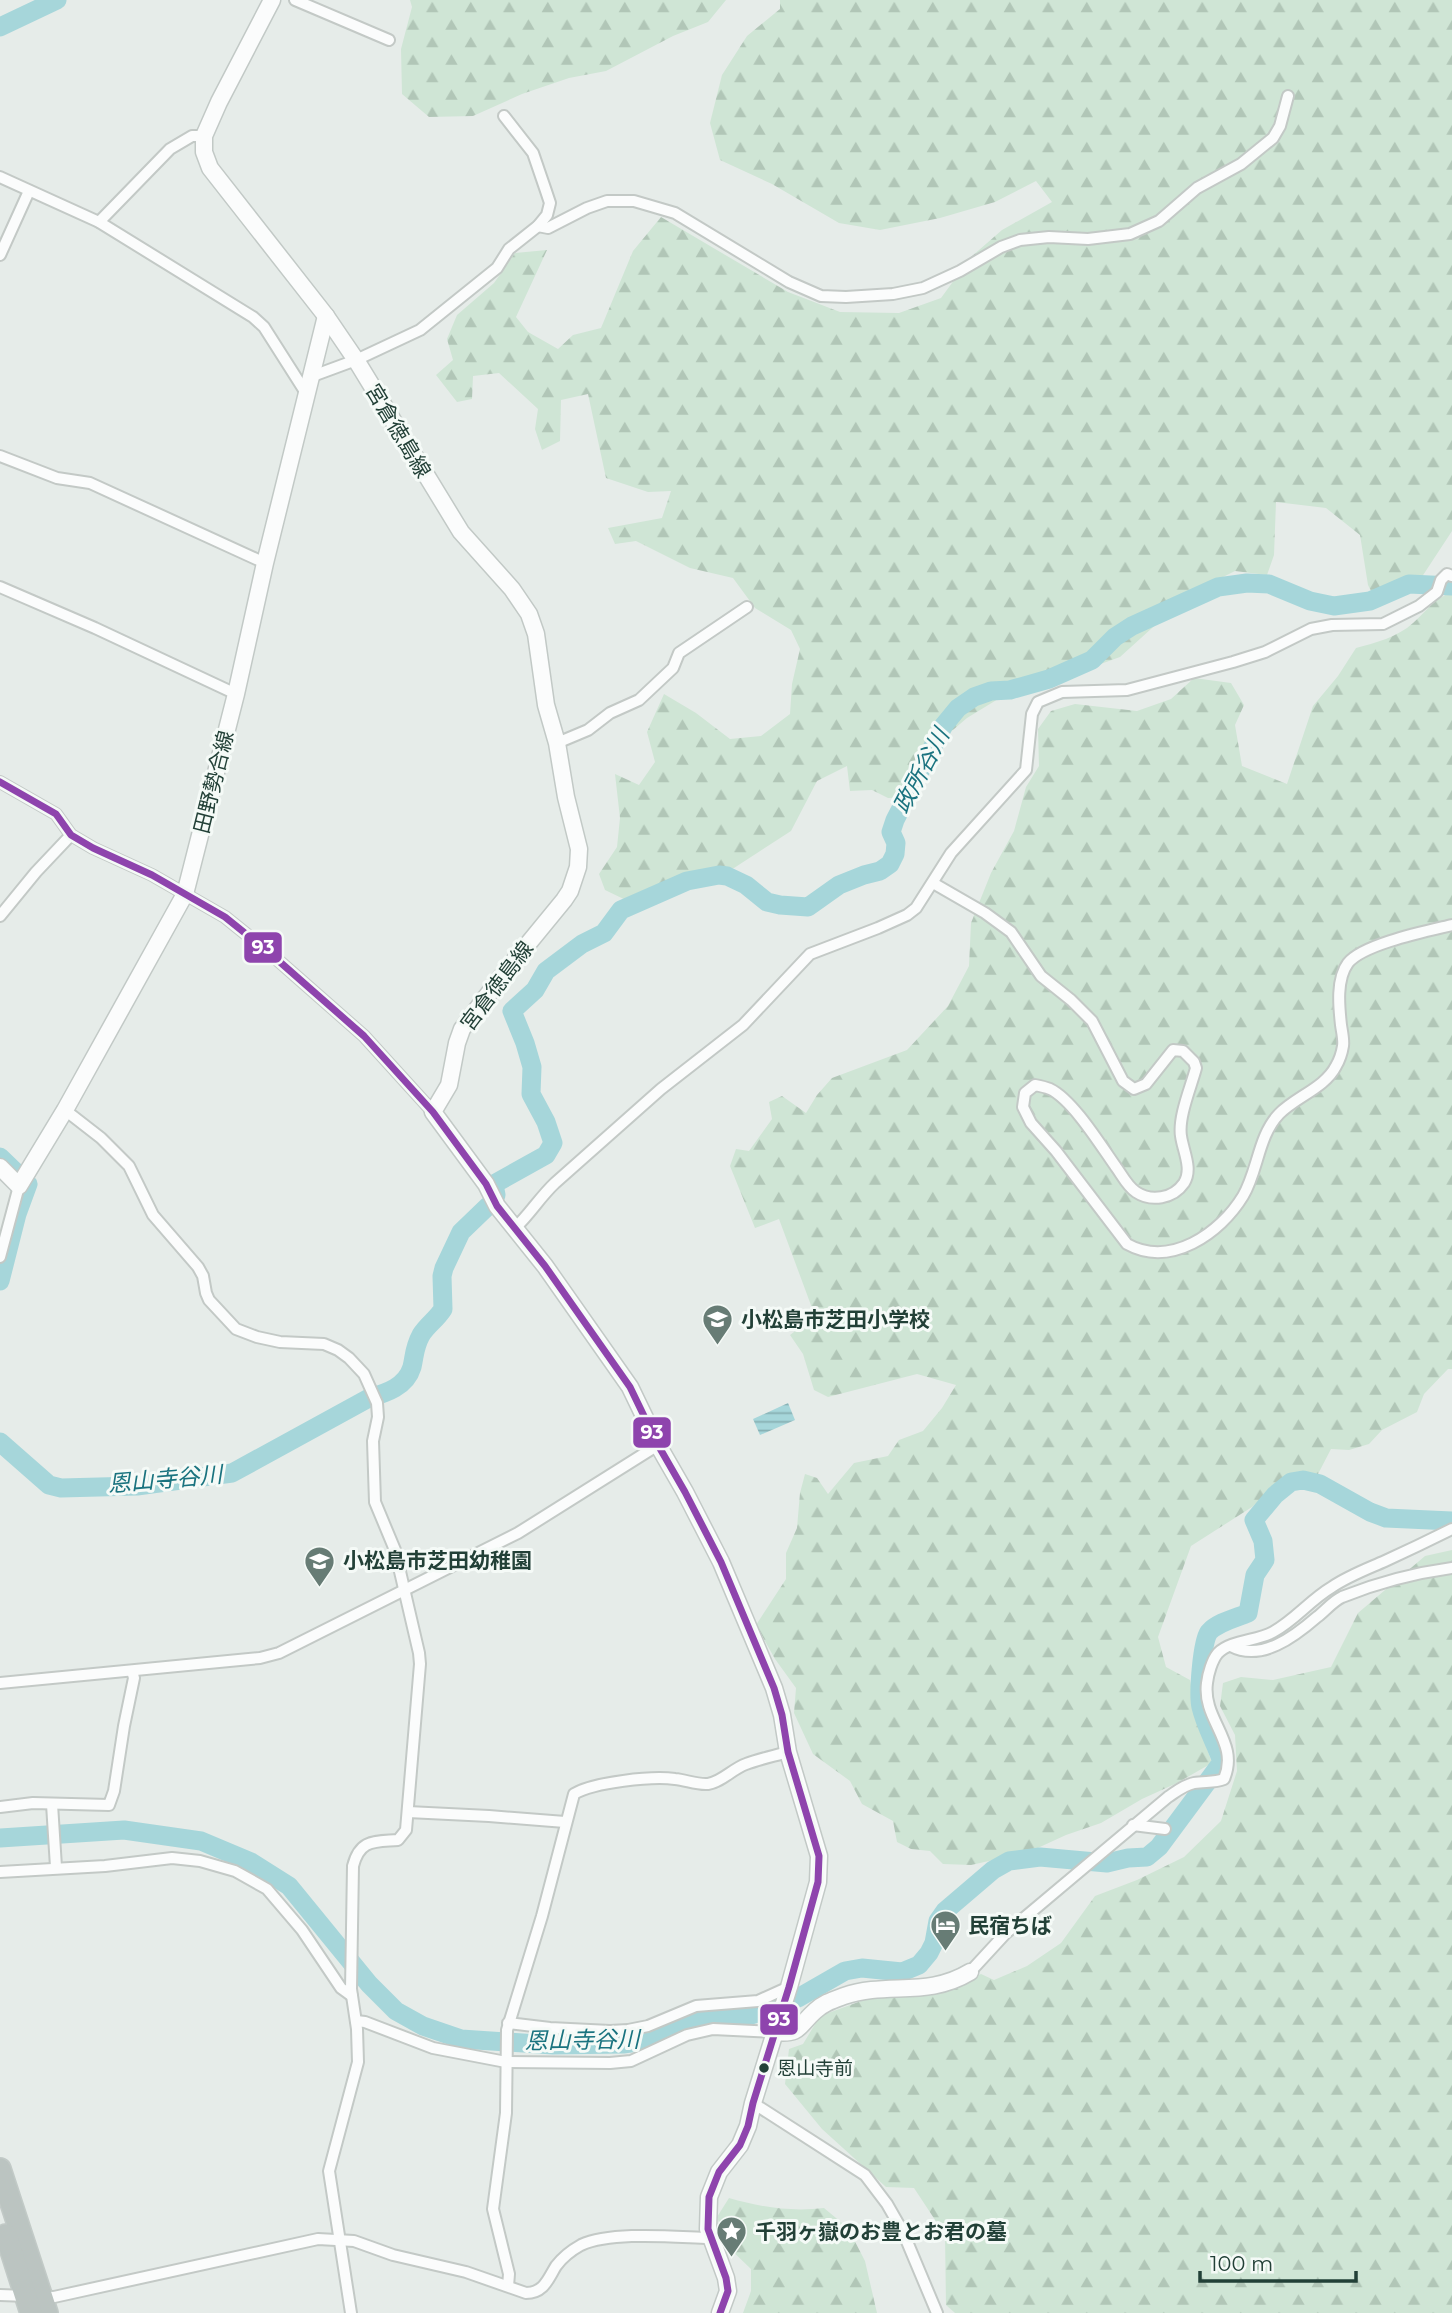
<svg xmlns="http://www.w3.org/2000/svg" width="1452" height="2313" font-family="Montserrat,'Noto Sans JP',sans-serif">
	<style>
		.forest { fill: url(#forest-firs) }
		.water { fill: url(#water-rules) }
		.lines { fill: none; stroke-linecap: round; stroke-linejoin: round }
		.river { stroke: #a6d6da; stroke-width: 19 }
		.street-casing { stroke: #c3c9c6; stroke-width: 14 }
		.secondary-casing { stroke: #c2c9c6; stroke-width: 19 }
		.highway-casing { stroke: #c2cac7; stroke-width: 24 }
		.street { stroke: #fbfcfc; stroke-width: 10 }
		.secondary { stroke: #fbfcfc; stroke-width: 16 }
		.highway { stroke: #bbc4c1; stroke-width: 21 }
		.bus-1-casing { stroke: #f5faf7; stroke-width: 12 }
		.bus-1 { stroke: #8e44ad; stroke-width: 7 }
		.bus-dot { fill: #224037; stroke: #f5faf7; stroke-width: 2.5 }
		.labels { text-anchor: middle; stroke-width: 6; stroke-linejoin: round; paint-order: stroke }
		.bus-label { font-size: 19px; fill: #224037; stroke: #f5faf7; text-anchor: start }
		.street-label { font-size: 21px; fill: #224037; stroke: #f5faf7 }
		.poi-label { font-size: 21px; font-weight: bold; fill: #224037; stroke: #f5faf7; text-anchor: start }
		.water-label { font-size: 23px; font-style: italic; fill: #1a737f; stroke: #f5faf7 }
		.line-badge { stroke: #f5faf7; stroke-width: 2.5 }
		.badge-label { font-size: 19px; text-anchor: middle; font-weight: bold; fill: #fff }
	</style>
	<defs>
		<pattern id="forest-firs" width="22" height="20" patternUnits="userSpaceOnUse" patternTransform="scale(1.75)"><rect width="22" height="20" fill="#cfe5d5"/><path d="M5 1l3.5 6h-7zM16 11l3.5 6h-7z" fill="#b1c6b7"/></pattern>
		<pattern id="water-rules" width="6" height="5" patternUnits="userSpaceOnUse" patternTransform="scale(1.75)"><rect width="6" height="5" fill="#a6d6da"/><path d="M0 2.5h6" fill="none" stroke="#87afb2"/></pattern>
	</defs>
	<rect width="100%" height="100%" fill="#e6ece9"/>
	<g class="forest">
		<polygon points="410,0 726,0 708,22 673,36 606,71 569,78 522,94 473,116 429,117 402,94 401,49 412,7"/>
		<polygon points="780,0 1452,0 1452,531 1412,592 1379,607 1368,585 1360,535 1326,508 1276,502 1274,555 1267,575 1235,571 1199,589 1162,619 1120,657 1073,674 1039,673 1003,696 967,718 940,741 929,770 916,797 888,798 872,790 850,791 847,766 817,781 791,831 734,868 686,877 632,903 605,890 599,874 617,847 620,818 615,774 639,785 655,762 647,732 664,694 696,713 730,739 761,736 790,714 792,684 800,649 791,630 755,608 733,578 690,568 636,541 615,544 608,528 662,518 671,491 648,492 606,478 588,394 561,400 560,441 542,450 535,429 538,409 499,373 473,376 472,399 457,402 436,375 453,360 447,339 457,315 494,283 515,253 547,250 516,317 528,332 558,349 573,335 601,328 633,251 661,217 788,292 840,312 899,313 941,298 971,257 1002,230 1052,202 1036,181 995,202 940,218 880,230 839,223 772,184 720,160 710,123 722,75 747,36 780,9"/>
		<path d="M1452,592V1369H1448L1424,1394L1417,1412L1382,1430L1369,1444L1349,1450L1331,1449L1318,1474L1284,1479L1252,1507L1191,1546L1158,1637L1166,1667L1190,1680L1202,1735L1212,1763L1177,1783L1142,1799L1101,1823L1066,1835L1029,1852L971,1865L943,1864L930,1851L911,1849L897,1842L893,1821L862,1804L850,1781L813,1754L794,1713L796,1688L775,1659L756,1625L786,1579V1553L797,1528L800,1493L805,1474L817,1478L828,1494L854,1463L888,1456L899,1440L923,1431L942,1408L956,1385L917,1374L828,1397L814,1390L803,1354L790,1335L815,1316L779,1219L755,1228L730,1166L736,1149L749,1151L772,1119L769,1102L782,1096L806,1113L817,1095L832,1078L907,1050L948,1006L969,966L971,923L991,873L1014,831L1026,787L1039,766L1038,729L1051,711L1075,704L1137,711L1171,699L1194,678L1231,683L1244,705L1235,725L1242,766L1287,784L1313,706L1338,676L1356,648C1375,643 1398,637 1413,623C1429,609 1431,601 1452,592Z"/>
		<polygon points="1452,1550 1452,2313 955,2313 946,2305 945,2235 914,2188 886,2187 822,2129 785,2084 789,2049 803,2044 820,2016 872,1997 935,1995 981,1974 994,1980 1027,1966 1061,1943 1095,1896 1137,1880 1184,1857 1221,1821 1237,1771 1235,1735 1220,1706 1223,1683 1241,1677 1273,1680 1331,1667 1358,1613 1425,1556"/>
		<path d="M729,2198C760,2207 791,2212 824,2208L848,2228L865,2261L877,2313H743L751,2291V2269L727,2246L717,2217Z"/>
	</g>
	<polygon class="water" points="788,1403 795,1420 760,1435 753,1419"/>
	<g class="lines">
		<g class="river">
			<polyline points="0,27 57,0"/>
			<polyline points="0,1157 28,1184 17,1214 0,1281"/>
			<polyline points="496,1195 494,1184 546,1155 553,1143 546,1122 531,1094 532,1067 525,1043 512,1011 535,990 546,971 582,944 604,933 621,910 687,881 719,875 727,876 746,885 767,902 780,905 808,907 839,885 864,875 880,871 890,864 895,854 896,843 891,832 895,820 944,725 958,708 974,697 991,691 1010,690 1049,679 1092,660 1115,637 1132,626 1218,587 1247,583 1269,584 1310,601 1334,606 1370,601 1409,584 1452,586"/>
			<path d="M0,1442L49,1485L61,1488L137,1486L232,1473L369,1398C386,1393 406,1387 412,1367C415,1354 414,1348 421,1335C427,1325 437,1319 443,1309L442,1276L444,1268L461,1232L488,1206"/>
			<path d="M0,1838L124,1830L201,1841L251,1862L289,1886L369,1984L396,2011L423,2026L461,2039L553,2045L623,2044L645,2041L697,2017L748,2016L768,2010L798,1998L845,1971L862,1968L902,1972L919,1965L929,1953L934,1943L938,1921L945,1911L993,1870L1009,1861L1040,1857L1107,1863L1128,1858L1147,1857L1159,1847L1222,1762C1216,1744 1205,1725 1201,1707C1198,1694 1202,1642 1209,1632C1218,1622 1236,1618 1248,1613L1255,1575L1265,1560L1263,1541L1254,1520L1275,1495L1291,1482L1303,1480L1320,1484L1370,1512L1386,1518L1452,1521"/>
		</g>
		<defs>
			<g id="street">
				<polyline points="295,0 389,40"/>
				<polyline points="0,177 99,222 253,317 264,327 306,393"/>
				<polyline points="99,222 170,149 192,136 204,136"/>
				<polyline points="538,226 548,228 587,208 607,201 634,201 675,213 789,282 821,296 846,297 893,294 923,288 960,271 1001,247 1020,240 1049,237 1088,239 1130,234 1159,221 1197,188 1241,164 1273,138 1280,126 1288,96"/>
				<polyline points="0,255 29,191"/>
				<polyline points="310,377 356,360 420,330 497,268 509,249 538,226 547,215 550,203 546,191 533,153 504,116"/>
				<polyline points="0,456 57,478 90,483 265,563"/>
				<polyline points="0,587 95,628 236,694"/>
				<polyline points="557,743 588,730 610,713 639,700 673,668 679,653 747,607"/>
				<polyline points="0,782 56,814 71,835 93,848 152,875 225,917 272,955 364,1036 433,1112"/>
				<path d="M933,883L985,913L1011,932L1041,976L1071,1000L1092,1021L1123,1081L1134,1089L1146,1084L1173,1050L1183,1051L1194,1062L1196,1068C1191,1087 1178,1117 1181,1136C1183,1151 1193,1169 1184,1183C1173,1199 1151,1202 1136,1192C1127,1186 1122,1175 1116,1167C1101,1146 1073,1100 1050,1089C1045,1087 1040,1086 1035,1085L1025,1093L1023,1107L1031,1123L1056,1151L1127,1244C1170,1268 1220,1234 1243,1196C1258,1171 1258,1136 1279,1114C1295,1097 1325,1088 1336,1066C1339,1061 1342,1052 1343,1046C1344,1040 1342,1032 1341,1025C1339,1007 1336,979 1348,963C1363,944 1427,931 1452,925"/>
				<polyline points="0,916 36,872 71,835"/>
				<path d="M65,1110L101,1138L129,1166L153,1215L198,1267L203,1276L206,1293L209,1300L236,1329L257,1337L280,1342L324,1344L338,1350L349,1358L364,1374L377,1403L378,1417L373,1441L375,1502L395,1550L419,1653L420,1664L406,1830L398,1840C374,1842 360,1839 353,1866L351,1989L357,2029L358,2062L329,2171L351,2313"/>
				<path d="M515,1228C530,1214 540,1197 555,1183L661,1089L743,1025L810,954L878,928L907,915L916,908L951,853L1026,770L1032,714L1038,702L1062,692L1127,690L1233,662L1265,652L1311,629L1332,625L1383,624L1419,606L1437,592L1441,580L1447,574L1452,576"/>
				<polyline points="0,1257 19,1186"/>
				<path d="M1231,1646C1261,1662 1294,1637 1317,1617C1325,1611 1333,1601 1342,1597C1377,1583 1415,1573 1452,1568"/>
				<polyline points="0,1683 260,1658 279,1653 518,1533 658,1445"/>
				<polyline points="52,1804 56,1867"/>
				<polyline points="0,1807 33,1803 109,1805 114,1791 124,1726 134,1678 132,1671"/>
				<polyline points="408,1812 489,1816 565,1822"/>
				<polyline points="1133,1825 1165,1829"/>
				<polyline points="0,1872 105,1866 172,1858 200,1861 235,1871 267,1889 302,1930 341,1988 352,1996"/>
				<path d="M970,1972L1005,1934L1168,1797C1177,1791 1184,1785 1194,1783C1205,1781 1214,1783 1224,1779C1240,1742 1202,1720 1207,1683C1208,1674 1212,1660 1218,1653C1231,1640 1257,1641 1273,1632C1295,1620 1310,1600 1332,1587C1348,1576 1367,1569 1385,1561C1407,1551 1430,1540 1452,1529"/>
				<polyline points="356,2021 365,2022 433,2048 506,2062 610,2063 631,2061 687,2035 713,2029 775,2032"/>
				<polyline points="508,2023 550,2028 610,2031 628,2030 648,2026 696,2006 758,2001 789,1987"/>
				<polyline points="753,2103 865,2175 887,2204 903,2232 937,2313"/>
				<path d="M508,2286L509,2274L493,2209L506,2113L507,2030L542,1916L574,1794C594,1782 652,1776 675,1779C686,1780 697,1785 708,1784C722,1782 732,1769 746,1764C759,1759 774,1756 788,1752"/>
				<path d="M0,2295L54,2297L318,2239L354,2241L393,2255L466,2272L526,2293C544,2293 548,2279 556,2266C562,2258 572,2250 581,2245C612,2231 674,2237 709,2238"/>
			</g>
			<g id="secondary">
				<polyline points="272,0 219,102 204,136 204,152 210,168 326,316 356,360 461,532 512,589 529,614 536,634 546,705 557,743 566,797 579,849 578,867 570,891 564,900 505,972 462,1029 457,1043 449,1085 433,1112 486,1184 497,1206 545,1266 630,1387 658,1445 685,1492 721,1562 774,1688 782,1715 788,1752 819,1856 818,1882 789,1987 753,2103 748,2126 740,2145 719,2172 709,2197 708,2229 726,2278 728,2291 720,2313"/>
				<polyline points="0,1167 19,1186 65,1110 185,894 236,694 265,563 326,316"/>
				<path d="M775,2032C801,2035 798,2026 815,2011C823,2003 833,2000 844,1996C888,1981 927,1998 970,1972"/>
			</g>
			<g id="highway">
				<polyline points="0,2169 47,2313"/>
				<polyline points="6,2235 31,2313"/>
			</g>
		</defs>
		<use href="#street" class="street-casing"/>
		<use href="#secondary" class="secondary-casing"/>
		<use href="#highway" class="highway-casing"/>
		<use href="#street" class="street"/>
		<use href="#secondary" class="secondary"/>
		<use href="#highway" class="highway"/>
		<defs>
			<polyline id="bus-1" points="0,782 56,814 71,835 93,848 152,875 225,917 272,955 364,1036 433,1112 486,1184 497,1206 545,1266 630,1387 658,1445 685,1492 721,1562 774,1688 782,1715 788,1752 819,1856 818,1882 789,1987 753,2103 748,2126 740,2145 719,2172 709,2197 708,2229 726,2278 728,2291 720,2313"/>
		</defs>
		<use href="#bus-1" class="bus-1-casing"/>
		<use href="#bus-1" class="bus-1"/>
	</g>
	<defs>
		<symbol id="school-pin" viewBox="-11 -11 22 30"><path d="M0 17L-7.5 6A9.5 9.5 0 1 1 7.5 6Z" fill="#677c75" stroke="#f5faf7"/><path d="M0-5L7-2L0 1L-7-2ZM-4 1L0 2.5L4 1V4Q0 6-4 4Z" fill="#fff"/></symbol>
		<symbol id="hotel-pin" viewBox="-11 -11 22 30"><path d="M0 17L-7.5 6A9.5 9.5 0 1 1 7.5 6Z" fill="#677c75" stroke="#f5faf7"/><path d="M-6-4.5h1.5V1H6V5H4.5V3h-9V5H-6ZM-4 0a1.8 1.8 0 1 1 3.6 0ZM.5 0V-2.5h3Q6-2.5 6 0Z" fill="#fff"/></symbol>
		<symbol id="sight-pin" viewBox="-11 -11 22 30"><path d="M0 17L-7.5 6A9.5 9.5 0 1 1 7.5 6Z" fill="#677c75" stroke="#f5faf7"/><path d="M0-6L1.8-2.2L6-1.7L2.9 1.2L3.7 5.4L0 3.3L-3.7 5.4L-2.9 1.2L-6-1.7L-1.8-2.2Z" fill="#fff"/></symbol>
	</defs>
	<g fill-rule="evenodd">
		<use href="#school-pin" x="700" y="1302" width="35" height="47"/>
		<use href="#school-pin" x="302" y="1544" width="35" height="47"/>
		<use href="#hotel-pin" x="928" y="1908" width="35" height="47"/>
		<use href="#sight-pin" x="714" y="2214" width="35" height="47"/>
	</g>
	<circle class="bus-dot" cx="764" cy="2068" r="6"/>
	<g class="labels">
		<g class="bus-label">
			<text x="777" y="2075">恩山寺前</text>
		</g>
		<g class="street-label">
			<text transform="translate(398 431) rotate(59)" y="7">宮倉徳島線</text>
			<text transform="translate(214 782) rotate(-76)" y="7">田野勢合線</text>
			<text transform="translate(497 986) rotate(-53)" y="7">宮倉徳島線</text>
		</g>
		<g class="poi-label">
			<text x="741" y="1327">小松島市芝田小学校</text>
			<text x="343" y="1568">小松島市芝田幼稚園</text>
			<text x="968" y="1933">民宿ちば</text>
			<text x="755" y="2239">千羽ヶ嶽のお豊とお君の墓</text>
		</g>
		<g class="water-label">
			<text transform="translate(921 771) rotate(-62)" y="8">政所谷川</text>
			<text transform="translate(165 1479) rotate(-5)" y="8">恩山寺谷川</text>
			<text transform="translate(582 2040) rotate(-1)" y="8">恩山寺谷川</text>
		</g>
	</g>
	<g class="line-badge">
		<rect x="243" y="931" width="40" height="33" rx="7" fill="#8e44ad"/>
		<rect x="632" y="1416" width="40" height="33" rx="7" fill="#8e44ad"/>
		<rect x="759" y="2003" width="40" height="33" rx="7" fill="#8e44ad"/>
	</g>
	<g class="badge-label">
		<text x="263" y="954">93</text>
		<text x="652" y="1439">93</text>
		<text x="779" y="2026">93</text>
	</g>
	<path d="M1200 2271v10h156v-10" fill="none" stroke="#224037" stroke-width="3.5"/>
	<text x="1210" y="2271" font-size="21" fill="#224037" stroke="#f5faf7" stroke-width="5" paint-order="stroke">100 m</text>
</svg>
